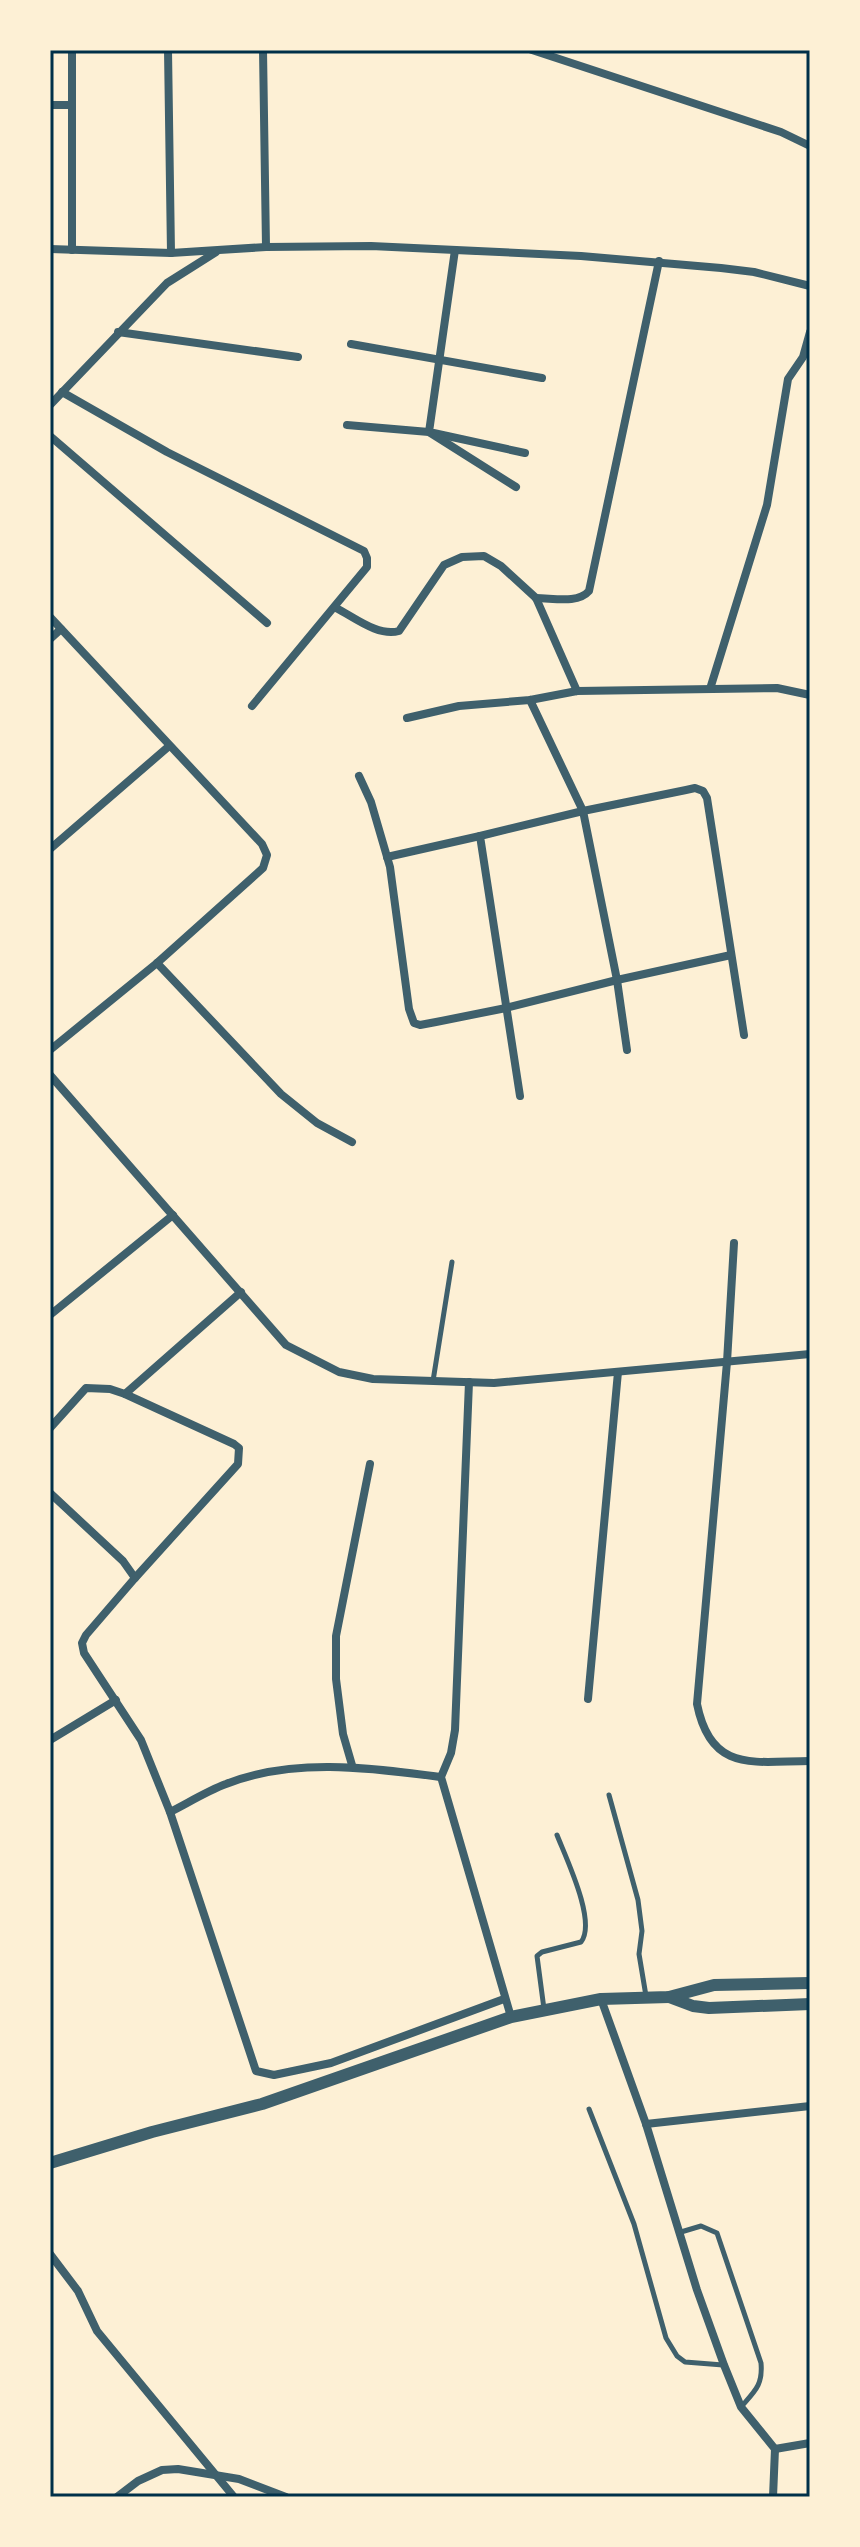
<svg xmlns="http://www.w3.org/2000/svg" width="860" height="2547" font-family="'Roboto Condensed',sans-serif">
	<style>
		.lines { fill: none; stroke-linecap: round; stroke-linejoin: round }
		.service { stroke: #3f606c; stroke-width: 5 }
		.minor { stroke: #3f606c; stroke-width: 8 }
		.tertiary { stroke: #3f606c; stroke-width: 12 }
		.neatline { fill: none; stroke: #003049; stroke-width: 3 }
	</style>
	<rect width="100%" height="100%" fill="#fdf0d5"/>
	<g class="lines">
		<g class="service">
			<polyline points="433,1381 452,1262"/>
			<polyline points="609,1795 638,1900 642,1931 639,1954 646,1996"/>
			<path d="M544,2009L537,1956L542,1952L581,1942C597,1922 566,1858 557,1835"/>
			<polyline points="589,2109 634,2224 666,2338 677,2356 685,2362 723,2365"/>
			<path d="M681,2232L701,2226L717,2233L761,2363C763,2385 755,2391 741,2407"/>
		</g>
		<g class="minor">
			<polyline points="168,50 171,253"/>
			<polyline points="263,50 266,247"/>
			<polyline points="532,50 781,132 810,146"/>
			<polyline points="50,105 71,105"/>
			<polyline points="50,249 171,253 266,247 371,246 581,256 721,268 754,272 810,286"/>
			<polyline points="72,250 72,50"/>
			<polyline points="455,250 429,432 525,453"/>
			<polyline points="118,332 298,357"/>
			<polyline points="351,344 542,378"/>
			<polyline points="62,392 167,452 364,551 367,558 367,567 252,706"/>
			<polyline points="50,405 167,283 216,252"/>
			<polyline points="347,425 429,432 516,487"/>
			<polyline points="50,436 267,623"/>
			<path d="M536,598C553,598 578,604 589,591L659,261"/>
			<path d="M336,608C354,617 378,637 399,631L444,565L462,557L484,556L501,566L536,598L577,691"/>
			<polyline points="50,617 262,844 267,855 263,868 157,963 50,1050"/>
			<polyline points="50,639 61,629"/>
			<polyline points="710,689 767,505 788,379 803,357 810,332"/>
			<polyline points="530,700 583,811 617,980 627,1050"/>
			<polyline points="407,718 459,706 530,700 577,691 777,688 810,695"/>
			<polyline points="359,776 371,802 390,867 409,1009 414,1023 420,1025 436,1022 506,1008 617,980 731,955"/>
			<polyline points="50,849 168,747"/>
			<polyline points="387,857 480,836"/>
			<polyline points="157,963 281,1094 317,1123 352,1142"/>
			<polyline points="50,1075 286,1345 339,1372 373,1379 494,1383 810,1354"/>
			<polyline points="520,1096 480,836 583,811 686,790 695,788 703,791 707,798 744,1035"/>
			<path d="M734,1243L727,1362L697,1704C711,1774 755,1761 810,1761"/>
			<polyline points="50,1315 173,1215"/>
			<polyline points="469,1382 455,1730 451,1753 441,1777 511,2017"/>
			<polyline points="125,1394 234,1444 239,1448 238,1464 135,1578"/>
			<polyline points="50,1428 86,1388 110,1389 125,1394 241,1292"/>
			<polyline points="50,1493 123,1561 135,1578 86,1635 82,1643 84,1653 141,1740 170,1812 256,2071 274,2075 331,2063 504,1999"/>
			<polyline points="588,1699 618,1372"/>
			<polyline points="50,1740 116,1700"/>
			<polyline points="352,1765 343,1734 336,1679 336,1636 370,1464"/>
			<path d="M170,1812C188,1803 207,1791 226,1784C294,1757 371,1768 441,1777"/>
			<polyline points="601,1999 646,2124 697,2290 724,2365 741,2407 775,2449 773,2497"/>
			<polyline points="646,2124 810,2106"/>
			<polyline points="50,2254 78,2291 97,2331 234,2497"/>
			<polyline points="775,2449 810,2443"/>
			<polyline points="117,2497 138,2481 162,2470 178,2469 239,2479 286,2497"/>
		</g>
		<g class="tertiary">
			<polyline points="669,1997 693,2006 709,2008 810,2004"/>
			<polyline points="50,2163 152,2132 262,2104 511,2017 601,1999 669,1997 714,1985 810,1983"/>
		</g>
	</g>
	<rect width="860" height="2547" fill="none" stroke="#fdf0d5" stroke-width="104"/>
	<rect x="52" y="52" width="756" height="2443" class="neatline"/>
</svg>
